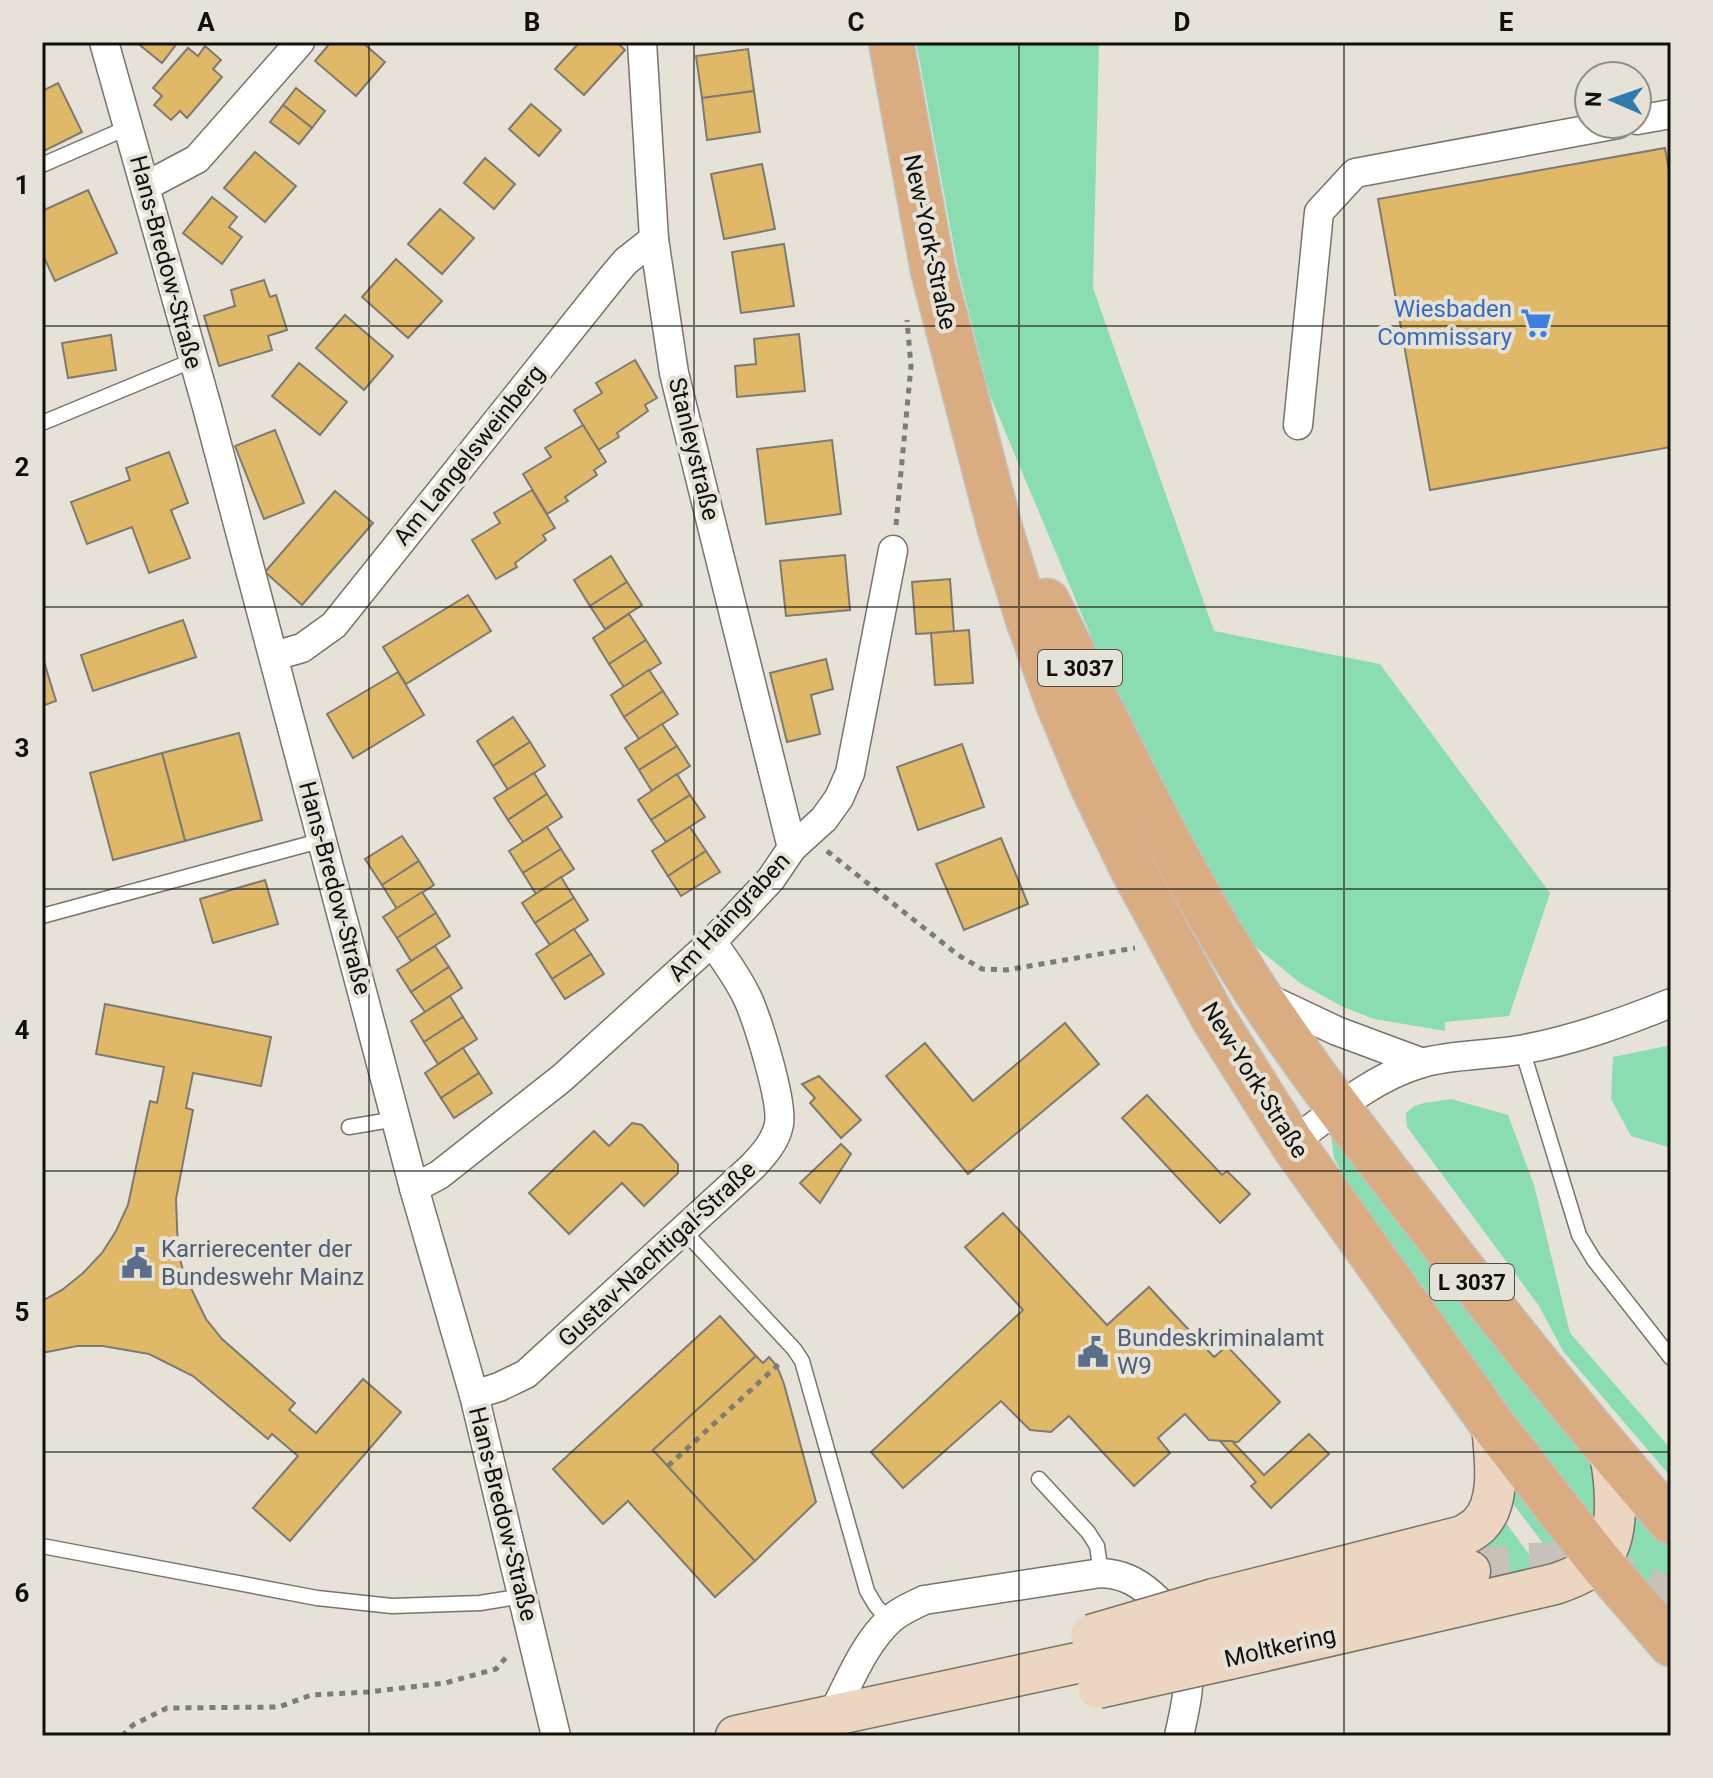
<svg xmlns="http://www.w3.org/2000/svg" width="1713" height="1778" font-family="Roboto,sans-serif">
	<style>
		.green { fill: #8addb1 }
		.building { fill: #dfb868; stroke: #7f7a71; stroke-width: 2 }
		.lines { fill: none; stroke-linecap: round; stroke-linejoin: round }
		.secondary-tunnel { stroke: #c7c2b9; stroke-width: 40; stroke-dasharray: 40 20; stroke-linecap: butt }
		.lane-casing { stroke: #79746b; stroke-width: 17 }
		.street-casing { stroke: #79746b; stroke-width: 31 }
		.secondary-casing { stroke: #79746b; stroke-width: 43 }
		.primary-casing { stroke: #c1c1c0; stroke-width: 47 }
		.path { stroke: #7f7c74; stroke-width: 5; stroke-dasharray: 6 6; stroke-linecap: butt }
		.lane { stroke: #fff; stroke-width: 14 }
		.street { stroke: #fff; stroke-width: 28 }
		.secondary { stroke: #edd6c1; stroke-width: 40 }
		.primary { stroke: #daac82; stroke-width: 44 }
		.secondary-bridge-casing { stroke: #79746b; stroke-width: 43; stroke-linecap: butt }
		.secondary-bridge { stroke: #edd6c1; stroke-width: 40 }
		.grid { fill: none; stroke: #11100c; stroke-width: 2; stroke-opacity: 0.55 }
		.labels { text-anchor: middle; stroke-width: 8; stroke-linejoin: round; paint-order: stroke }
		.shield { fill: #e7e2d7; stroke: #514f49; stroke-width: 2 }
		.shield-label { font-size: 22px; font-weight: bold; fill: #11100c }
		.street-label { font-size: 24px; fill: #11100c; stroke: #e7e2d7 }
		.shop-label { font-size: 24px; fill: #366cbe; stroke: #e7e2d7; text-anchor: end }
		.service-label { font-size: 24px; fill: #4e5e75; stroke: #e7e2d7; text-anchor: start }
		.neatline { fill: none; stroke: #11100c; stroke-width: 3 }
		.grid-label { font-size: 26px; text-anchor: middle; font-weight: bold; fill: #11100c }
	</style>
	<rect width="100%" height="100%" fill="#e7e2d7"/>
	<g class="green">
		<polygon points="916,42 1099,42 1093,288 1214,631 1380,664 1550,893 1509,1016 1445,1022 1445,1031 1374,1019 1341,1006 1300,983 1244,937 1164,794 1100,658 989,393 958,269"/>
		<polygon points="1671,1045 1671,1148 1631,1136 1611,1099 1613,1057"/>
		<polygon points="1451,1099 1508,1115 1534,1185 1570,1333 1671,1449 1671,1477 1563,1351 1539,1306 1407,1127 1406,1113 1414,1106 1424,1103"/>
		<path d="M1333,1132L1588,1457C1595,1479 1597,1496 1594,1518L1591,1521L1353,1194L1334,1158L1331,1135Z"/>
		<polygon points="1511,1477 1568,1554 1558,1563 1505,1493"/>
		<polygon points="1625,1497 1671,1549 1671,1620 1612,1548"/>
		<polygon points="1499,1513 1541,1571 1475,1588 1464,1548"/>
	</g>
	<g class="building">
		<polygon points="136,42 178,42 162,63"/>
		<polygon points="331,42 362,42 385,62 356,96 315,61"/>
		<polygon points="580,42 616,42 625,50 584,95 555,69"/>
		<polygon points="205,46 221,60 213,69 222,77 187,118 180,111 171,120 154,105 162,96 153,88 188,48 198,56"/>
		<polygon points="748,49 754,91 702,98 696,56"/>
		<polygon points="58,83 82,132 42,152 42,91"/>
		<polygon points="296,88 325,111 312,128 283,105"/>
		<polygon points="754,91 760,132 707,140 702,98"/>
		<polygon points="531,104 561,130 539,156 509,129"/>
		<polygon points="283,105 312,128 299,144 270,122"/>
		<polygon points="1665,148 1671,182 1671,447 1430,490 1378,199"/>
		<polygon points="255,152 296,186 265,222 224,188"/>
		<polygon points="485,158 515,184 494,209 464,183"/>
		<polygon points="762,164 775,229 724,239 711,174"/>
		<polygon points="88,190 117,253 55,281 42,253 42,211"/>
		<polygon points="212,197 237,217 229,227 242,237 222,264 183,233"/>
		<polygon points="440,209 474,238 442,274 408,244"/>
		<polygon points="784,244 794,306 741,313 732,252"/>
		<polygon points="396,259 442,301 408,338 362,297"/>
		<polygon points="264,280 270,297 276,295 287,330 268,336 272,350 219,366 204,316 235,306 231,290"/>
		<polygon points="345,315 393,356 364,390 316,348"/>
		<polygon points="799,334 805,391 737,397 735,366 756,364 754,339"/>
		<polygon points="111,335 116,370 68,378 62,343"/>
		<polygon points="635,360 657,398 645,405 648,411 617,433 619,437 598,450 574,410 602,393 596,383"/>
		<polygon points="299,363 347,402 320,435 272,396"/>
		<polygon points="583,425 606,462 594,470 597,475 565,497 568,501 547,514 523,474 551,457 545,448"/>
		<polygon points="275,430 304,503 264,519 235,446"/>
		<polygon points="832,440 841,514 766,524 757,449"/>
		<polygon points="169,452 188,503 171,510 190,558 149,573 132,527 87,544 71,502 130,480 126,468"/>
		<polygon points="532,490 555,528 543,535 546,540 515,563 517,567 496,579 472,540 500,523 494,513"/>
		<polygon points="335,491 373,523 302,605 265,572"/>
		<polygon points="845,555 850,610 786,616 780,561"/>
		<polygon points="611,556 627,582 590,606 574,580"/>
		<polygon points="950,579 954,632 916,634 912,582"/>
		<polygon points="627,582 642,605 605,629 590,606"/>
		<polygon points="468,595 491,631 406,684 383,647"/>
		<polygon points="629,614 646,640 609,664 593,638"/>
		<polygon points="183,620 196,657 93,691 81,655"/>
		<polygon points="969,630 973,683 935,685 931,633"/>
		<polygon points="646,640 661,663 624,687 609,664"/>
		<polygon points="42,655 56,701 42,706"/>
		<polygon points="826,659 833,689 811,695 820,734 787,742 770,673"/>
		<polygon points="649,670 663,691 624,717 611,695"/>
		<polygon points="398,672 424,715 353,758 327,714"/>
		<polygon points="663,691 678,714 639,739 624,717"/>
		<polygon points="513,717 530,742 493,766 477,741"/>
		<polygon points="662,724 677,746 639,770 625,748"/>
		<polygon points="239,733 262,820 185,841 162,753"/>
		<polygon points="530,742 545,766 508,790 493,766"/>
		<polygon points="962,744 984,807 918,830 897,767"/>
		<polygon points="677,746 690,766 652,791 639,770"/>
		<polygon points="162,753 185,841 113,860 90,773"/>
		<polygon points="534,773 547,794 508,820 494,798"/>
		<polygon points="677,774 690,795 651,820 638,800"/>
		<polygon points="547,794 562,817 523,842 508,820"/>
		<polygon points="690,795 705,817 666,842 651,820"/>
		<polygon points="547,827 561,849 523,873 509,851"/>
		<polygon points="690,827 706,851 668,876 652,851"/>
		<polygon points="402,836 419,861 382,885 365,859"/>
		<polygon points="1001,838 1028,904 964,930 936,864"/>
		<polygon points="561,849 574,869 536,894 523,873"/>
		<polygon points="706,851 720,872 681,896 668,876"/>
		<polygon points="419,861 434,885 397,909 382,885"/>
		<polygon points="561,877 574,898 535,923 522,903"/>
		<polygon points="265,880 278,924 213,943 200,899"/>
		<polygon points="422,892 436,913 397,938 383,917"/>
		<polygon points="574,898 588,920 550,945 535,923"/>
		<polygon points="436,913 450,936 411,961 397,938"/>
		<polygon points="574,929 591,954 552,979 536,954"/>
		<polygon points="435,946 449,967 411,992 397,970"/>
		<polygon points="591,954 604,974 565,999 552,979"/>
		<polygon points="449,967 462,988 425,1012 411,992"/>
		<polygon points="450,996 463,1017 424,1042 411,1021"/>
		<polygon points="105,1004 271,1037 261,1086 193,1073 186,1108 193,1110 176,1199 178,1251 184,1274 206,1319 222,1339 295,1403 289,1410 316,1433 363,1379 401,1412 290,1541 253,1508 298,1456 272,1434 268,1439 193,1376 149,1354 103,1346 77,1346 42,1353 42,1301 62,1290 83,1273 102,1253 116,1231 128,1205 150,1101 157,1103 164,1067 96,1054"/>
		<polygon points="463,1017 477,1039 438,1064 424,1042"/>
		<polygon points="1065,1023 1099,1064 968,1174 886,1076 925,1043 973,1101"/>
		<polygon points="463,1048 479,1073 441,1098 425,1073"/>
		<polygon points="479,1073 492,1093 454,1118 441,1098"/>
		<polygon points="819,1076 861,1120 841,1138 810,1103 815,1098 802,1084"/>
		<polygon points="1147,1095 1222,1175 1227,1171 1250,1194 1220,1223 1122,1118"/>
		<polygon points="632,1123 642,1125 678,1164 678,1173 644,1206 622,1183 569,1234 529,1193 594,1131 609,1146"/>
		<polygon points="841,1144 851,1154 820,1203 800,1183"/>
		<polygon points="1003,1213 1107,1325 1149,1287 1214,1357 1227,1346 1280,1402 1238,1442 1209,1440 1185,1414 1158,1438 1170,1453 1134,1486 1069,1416 1051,1432 1030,1430 1001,1401 903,1488 871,1452 1023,1310 965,1247"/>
		<polygon points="720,1316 756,1356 653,1450 755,1561 715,1597 628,1501 603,1524 553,1469"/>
		<polygon points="756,1356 763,1363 769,1357 777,1366 784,1384 816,1502 755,1561 653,1450"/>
		<polygon points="1309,1434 1329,1454 1271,1508 1251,1486 1256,1482 1220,1441 1232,1441 1264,1475"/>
	</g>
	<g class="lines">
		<path class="secondary-tunnel" d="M1470,1571C1544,1556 1605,1559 1671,1600"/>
		<defs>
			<g id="lane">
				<polyline points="42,165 129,127"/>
				<polyline points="42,423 194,360"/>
				<polyline points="42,916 323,840"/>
				<polyline points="1522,1049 1579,1235 1594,1260 1671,1358"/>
				<polyline points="349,1127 396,1119"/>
				<polyline points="683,1230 794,1349 802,1361 867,1591 876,1606 889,1620"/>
				<polyline points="1039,1479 1088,1532 1097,1546 1101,1573"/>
				<polyline points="42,1546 317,1598 392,1606 480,1603 523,1596"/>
			</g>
			<g id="street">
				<polyline points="104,42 207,407 414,1188 474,1395 556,1736"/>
				<polyline points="642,42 654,239 674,373 792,848"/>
				<polyline points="1637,120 1671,114"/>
				<polyline points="146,186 197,159 300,42"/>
				<polyline points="1298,425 1319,212 1355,173 1618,124"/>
				<polyline points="274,656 302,648 334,625 614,275 626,261 654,239"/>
				<polyline points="1265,997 1337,1031 1423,1063"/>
				<path d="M1292,1143C1332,1113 1373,1077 1422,1063C1449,1055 1490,1055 1519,1050C1572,1041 1622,1023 1671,1003"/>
				<polyline points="414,1188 439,1175 562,1078 712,942 771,879 792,848 824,819 839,798 850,773 893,550"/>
				<path d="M474,1395L499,1387L526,1374L753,1166C764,1154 776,1141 779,1124C783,1101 758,1022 748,999C738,978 725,960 712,942"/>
				<path d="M832,1715C849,1683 864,1643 891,1619C901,1610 912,1606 924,1600L1101,1573C1122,1574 1136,1581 1151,1594C1200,1635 1192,1679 1179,1736"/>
			</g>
			<g id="secondary">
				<path d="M1214,1599L1463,1536C1468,1533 1475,1529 1479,1525C1503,1502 1494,1454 1492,1424"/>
				<polyline points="1222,1631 1470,1571"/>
				<path d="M1229,1659L1555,1584C1570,1579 1587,1572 1599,1561C1622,1539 1615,1481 1610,1453"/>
				<polyline points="736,1736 1091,1660"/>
			</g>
			<g id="primary">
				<polyline points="891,42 933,270 1000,529 1027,616 1058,703 1093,787 1132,868 1214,1019 1292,1143 1492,1424 1599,1561 1671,1644"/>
				<path d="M1047,601C1113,733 1177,870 1258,994C1309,1071 1366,1145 1423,1218C1503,1322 1585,1424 1671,1522"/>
			</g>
		</defs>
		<use href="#lane" class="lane-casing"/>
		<use href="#street" class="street-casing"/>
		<use href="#secondary" class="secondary-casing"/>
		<use href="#primary" class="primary-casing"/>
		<g class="path">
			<polyline points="896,525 911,366 907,320"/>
			<polyline points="827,851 958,955 982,969 1006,970 1135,948"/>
			<polyline points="668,1466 779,1364"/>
			<polyline points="122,1736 133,1725 167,1708 279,1707 311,1695 368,1692 445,1683 496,1669 509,1654"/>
		</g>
		<use href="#lane" class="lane"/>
		<use href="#street" class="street"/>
		<use href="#secondary" class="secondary"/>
		<use href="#primary" class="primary"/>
		<defs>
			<g id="secondary-bridge">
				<polyline points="1091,1635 1214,1599"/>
				<polyline points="1091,1660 1222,1631"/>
				<polyline points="1098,1688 1229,1659"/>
			</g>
		</defs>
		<use href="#secondary-bridge" class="secondary-bridge-casing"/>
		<use href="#secondary-bridge" class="secondary-bridge"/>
	</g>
	<path class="grid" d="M369,42V1736M694,42V1736M1019,42V1736M1344,42V1736M42,326H1671M42,607H1671M42,889H1671M42,1171H1671M42,1452H1671"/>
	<defs>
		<symbol id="supermarket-bare" viewBox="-9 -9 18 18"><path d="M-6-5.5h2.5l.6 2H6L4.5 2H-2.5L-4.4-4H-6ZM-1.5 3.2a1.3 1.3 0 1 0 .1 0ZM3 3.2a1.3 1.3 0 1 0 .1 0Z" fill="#3f7fe0" stroke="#e7e2d7" stroke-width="2.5" paint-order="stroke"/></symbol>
		<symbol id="civic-bare" viewBox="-9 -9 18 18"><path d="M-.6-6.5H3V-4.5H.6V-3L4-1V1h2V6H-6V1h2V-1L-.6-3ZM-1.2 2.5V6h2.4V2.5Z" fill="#5c6f8a" stroke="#e7e2d7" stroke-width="2.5" paint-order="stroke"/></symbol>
	</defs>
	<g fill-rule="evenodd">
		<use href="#supermarket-bare" x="1514" y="301" width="44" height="44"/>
		<use href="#civic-bare" x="115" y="1241" width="44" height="44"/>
		<use href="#civic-bare" x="1071" y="1330" width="44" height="44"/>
	</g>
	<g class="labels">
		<g class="shield">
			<rect x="1038" y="650" width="84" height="36" rx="6"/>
			<rect x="1430" y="1264" width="84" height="36" rx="6"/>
		</g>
		<g class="shield-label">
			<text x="1080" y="676">L 3037</text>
			<text x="1472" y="1290">L 3037</text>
		</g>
		<g class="street-label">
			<text transform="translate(930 242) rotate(78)" y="8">New-York-Straße</text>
			<text transform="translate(166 262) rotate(75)" y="8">Hans-Bredow-Straße</text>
			<text transform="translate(694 449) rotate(76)" y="8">Stanleystraße</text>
			<text transform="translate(469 455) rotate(-51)" y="8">Am Langelsweinberg</text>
			<text transform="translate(335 888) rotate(75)" y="8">Hans-Bredow-Straße</text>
			<text transform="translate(729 917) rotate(-47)" y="8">Am Haingraben</text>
			<text transform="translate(1255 1080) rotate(58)" y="8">New-York-Straße</text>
			<text transform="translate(657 1254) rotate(-43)" y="8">Gustav-Nachtigal-Straße</text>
			<text transform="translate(503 1514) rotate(76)" y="8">Hans-Bredow-Straße</text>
			<text transform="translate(1280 1647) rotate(-13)" y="8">Moltkering</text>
		</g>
		<g class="shop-label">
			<text x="1512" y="317">Wiesbaden<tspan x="1512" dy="28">Commissary</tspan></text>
		</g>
		<g class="service-label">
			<text x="161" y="1257">Karrierecenter der<tspan x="161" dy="28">Bundeswehr Mainz</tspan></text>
			<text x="1117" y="1346">Bundeskriminalamt<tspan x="1117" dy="28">W9</tspan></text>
		</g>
	</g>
	<rect width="1713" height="1778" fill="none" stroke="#e7e2d7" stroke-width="88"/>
	<g transform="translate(1613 100) rotate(272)"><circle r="38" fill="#e7e2d7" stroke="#918e86" stroke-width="2"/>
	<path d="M0-6L14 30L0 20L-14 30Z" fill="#2f7bad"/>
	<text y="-12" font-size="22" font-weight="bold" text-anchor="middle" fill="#11100c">N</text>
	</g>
	<rect x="44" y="44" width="1625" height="1690" class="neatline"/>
	<g class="grid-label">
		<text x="206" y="31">A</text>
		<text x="532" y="31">B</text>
		<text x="856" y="31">C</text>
		<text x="1182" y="31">D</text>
		<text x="1506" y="31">E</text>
		<text x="22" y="194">1</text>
		<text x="22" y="476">2</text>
		<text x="22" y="757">3</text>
		<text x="22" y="1039">4</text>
		<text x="22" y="1321">5</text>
		<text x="22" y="1602">6</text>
	</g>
</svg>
